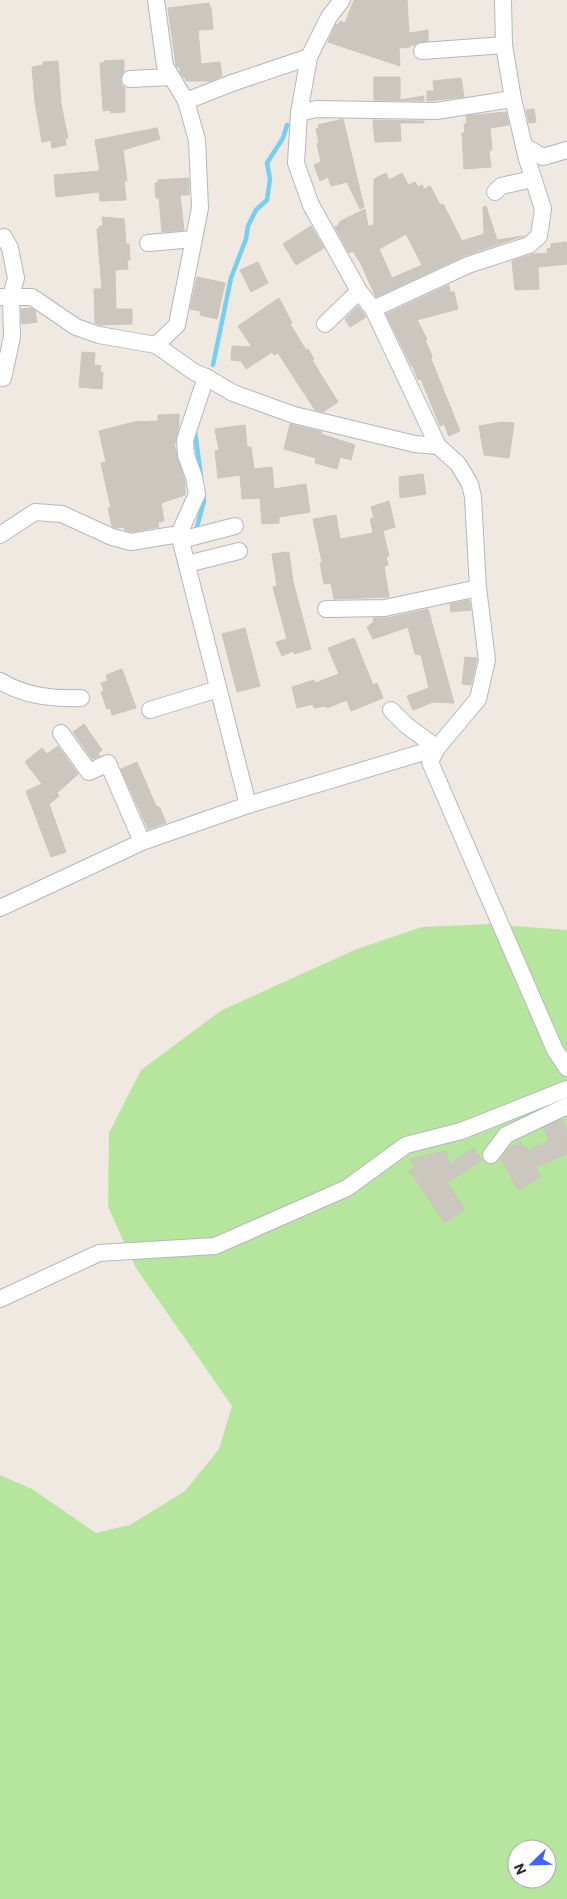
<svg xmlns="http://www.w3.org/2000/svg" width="567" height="1899" font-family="Commissioner,sans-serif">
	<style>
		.green { fill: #b6e59e; fill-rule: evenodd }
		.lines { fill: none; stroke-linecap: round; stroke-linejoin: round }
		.stream { stroke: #75cff0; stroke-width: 4.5 }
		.building { fill: #cbc7bf; stroke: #cbc5ba; fill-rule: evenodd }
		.minor-casing { stroke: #b4b7c1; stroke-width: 18 }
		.minor { stroke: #fff; stroke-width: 16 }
	</style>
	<rect width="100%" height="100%" fill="#efe9e1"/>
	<path class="green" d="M490,924L567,930V1899H0V1475L32,1489L96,1533L130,1525L185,1491L219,1449L232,1406L136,1268L108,1207L109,1133L141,1070L222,1010L357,949L422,927ZM517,1849H547V1879H517Z"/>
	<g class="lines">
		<g class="stream">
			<polyline points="213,365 231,278 246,239 248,226 256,210 267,200 270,179 267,163 283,138 287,125"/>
			<polyline points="195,432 201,476"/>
			<polyline points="197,527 204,501 203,494"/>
		</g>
	</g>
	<g class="building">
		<polygon points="354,0 407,0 409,33 428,30 428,41 417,43 414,45 410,45 410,47 399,48 400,66 328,42 336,24 338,25 340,21 345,23"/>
		<polygon points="209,3 210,7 211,7 213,29 198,30 201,64 220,62 222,76 211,81 186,81 185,77 183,77 180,72 180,67 177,67 176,65 168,8"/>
		<polygon points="124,60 124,71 120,79 121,84 125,88 125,112 111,113 110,110 103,111 100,63 105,63 104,61"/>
		<polygon points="58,61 61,104 68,138 65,138 66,145 52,148 51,140 42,142 35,102 32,67 43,65 43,62"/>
		<polygon points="374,77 400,77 400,100 424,96 424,101 374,100"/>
		<polygon points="461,78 464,97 427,101 427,91 434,91 433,81"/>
		<polygon points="534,109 536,122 529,123 526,110"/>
		<polygon points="506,112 509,125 490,128 492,150 489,151 491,167 464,169 462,133 465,133 464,124 467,124 466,116"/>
		<polygon points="343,119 364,207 360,209 347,182 331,186 328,177 320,181 314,165 321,162 317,144 319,143 316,129 319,128 318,125"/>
		<polygon points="373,120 424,121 424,123 400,123 401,141 375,142"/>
		<polygon points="157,128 160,139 123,150 127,181 124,181 126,200 100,201 99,192 56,197 54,175 100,171 95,140"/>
		<path d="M386,173L389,180L402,173L408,185L415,182L418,187L422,185L424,189L430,186L440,205L443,204L462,241L484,234L483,207L486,206L497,240L523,236L464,256L376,297L360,262L353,251L349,253L335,227L340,224L339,222L365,209L368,226L374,225V179ZM406,234L422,265L392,278L379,249Z"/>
		<polygon points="189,178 189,195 180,195 184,230 162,232 159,198 156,198 155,183 158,183 158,180"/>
		<polygon points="102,217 124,219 126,244 129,244 130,260 127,260 128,269 115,270 116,309 132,309 132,324 100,325 95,323 94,289 102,289 97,229 100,229 99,226 103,226"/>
		<polygon points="311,226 324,248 296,265 283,244"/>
		<polygon points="566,242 567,264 538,267 539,289 515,290 512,261 533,254 548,253 547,249 551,248 551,244"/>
		<polygon points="258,262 268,283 251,292 240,270"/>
		<polygon points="197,277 225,283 217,319 200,315 201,311 190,309"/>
		<polygon points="449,285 450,292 454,292 458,309 417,320 427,339 425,340 432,356 431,359 460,431 449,436 444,424 440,426 421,379 418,380 413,366 412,367 386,314"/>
		<polygon points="279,298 292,323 290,324 306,350 308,349 314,359 312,360 338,402 323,412 315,410 278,353 274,355 272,352 246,369 241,361 231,360 232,346 252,347 238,326"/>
		<polygon points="358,306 366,317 350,327 345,319"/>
		<polygon points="31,308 35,311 37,322 22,324 21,309"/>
		<polygon points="82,352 95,353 94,365 101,366 100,372 103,373 102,389 79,387"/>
		<polygon points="179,414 179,425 175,444 174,444 185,482 185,495 161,503 164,521 158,522 159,527 131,532 125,530 124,527 117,528 112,526 108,508 111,508 101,463 106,462 99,431 134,422 158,421 158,415"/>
		<polygon points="502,422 514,423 509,458 484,455 479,426"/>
		<polygon points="290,424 322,432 321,434 355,445 351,460 340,457 337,469 315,463 316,458 284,449"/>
		<polygon points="245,425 247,447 251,447 254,469 272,467 274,489 306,484 310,512 279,517 279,523 262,524 260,498 242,499 240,475 218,478 215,451 219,450 215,429"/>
		<polygon points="423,474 426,494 400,498 399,477"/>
		<polygon points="389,501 395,527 376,533 383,531 389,556 386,557 388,565 384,566 389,597 334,599 331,583 324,584 320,563 322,562 313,519 336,515 340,539 373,533 370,519 374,518 371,507"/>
		<polygon points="289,552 293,582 311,649 294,654 293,651 282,656 276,642 287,639 273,587 277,586 272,554"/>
		<polygon points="469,600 471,610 451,612 450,604"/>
		<polygon points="428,609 454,703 433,702 413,710 407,696 429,688 421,655 415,654 408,627 373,639 367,627 374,622 373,618 387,618"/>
		<polygon points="245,628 260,686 237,692 222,634"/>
		<polygon points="354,638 373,685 377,683 383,698 351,711 347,700 327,708 326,706 314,708 313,704 297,708 292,687 314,680 315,683 339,674 328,648"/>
		<polygon points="465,657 477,658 471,685 462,684"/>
		<polygon points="122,669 136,708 112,715 110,708 107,709 101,692 104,691 101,683 108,681 106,675"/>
		<polygon points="84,724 102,750 98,753 100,756 92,759 73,732"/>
		<polygon points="58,746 78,774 57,793 59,796 49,804 66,852 51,857 26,791 42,784 25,762 42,748 47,754"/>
		<polygon points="137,762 156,806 160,808 166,823 148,829 121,769"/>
		<polygon points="562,1119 567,1131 567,1154 535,1167 541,1177 518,1190 501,1159 508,1149 521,1142 525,1149 527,1148 529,1150 549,1141 544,1128"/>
		<polygon points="473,1148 482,1160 447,1183 465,1209 445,1223 409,1170 415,1167 410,1159 446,1151 449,1165"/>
	</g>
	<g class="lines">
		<defs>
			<g id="minor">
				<polyline points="156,0 165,66 186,101 232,83 309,57"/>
				<polyline points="342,0 329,17 309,57 299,113 296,163 311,205 359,291 373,309 438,446 458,464 470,484 473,497 478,588 487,660 478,699 437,748 430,762 555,1050 567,1068"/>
				<polyline points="422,51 504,45"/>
				<polyline points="130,79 171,77"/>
				<polyline points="299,113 316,109 436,111 513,99"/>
				<polyline points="524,146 543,157 567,150"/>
				<polyline points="495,192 501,186 533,179"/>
				<polyline points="148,243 194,239"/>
				<polyline points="0,297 32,297 76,327 99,335 156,345 177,325 200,208 197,140 186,101"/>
				<polyline points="373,309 468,265 529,245 539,236 543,209 527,159 513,99 504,45 503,0"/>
				<polyline points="325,324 359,291"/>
				<polyline points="156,345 194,372 206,377 233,393 294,415 415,444 438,446"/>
				<polyline points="3,378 12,337 11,297 16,278 10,248 4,237"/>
				<polyline points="179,534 197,494 194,477 186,455 185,440 206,377"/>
				<polyline points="0,535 35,512 62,514 112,537 131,542 179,534 248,805"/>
				<polyline points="181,540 235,526"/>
				<polyline points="187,564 239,551"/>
				<polyline points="326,609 385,608 478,588"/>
				<path d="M0,681C25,696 52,699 81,698"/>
				<polyline points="150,710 218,689"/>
				<polyline points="391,710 406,725 437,748"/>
				<polyline points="61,733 89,772 108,763 142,842"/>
				<polyline points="0,908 142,842 248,805 437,748"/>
				<polyline points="491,1155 506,1135 567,1106"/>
				<polyline points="0,1299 99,1253 215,1246 347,1188 406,1145 461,1131 567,1089"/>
			</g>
		</defs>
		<use href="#minor" class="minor-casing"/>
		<use href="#minor" class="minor"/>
	</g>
	<g transform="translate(532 1864) rotate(247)"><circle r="24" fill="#ffffff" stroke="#ababab"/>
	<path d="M0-4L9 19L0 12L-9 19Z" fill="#4264fb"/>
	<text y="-8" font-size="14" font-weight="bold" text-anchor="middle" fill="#2e2e2e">N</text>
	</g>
</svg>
